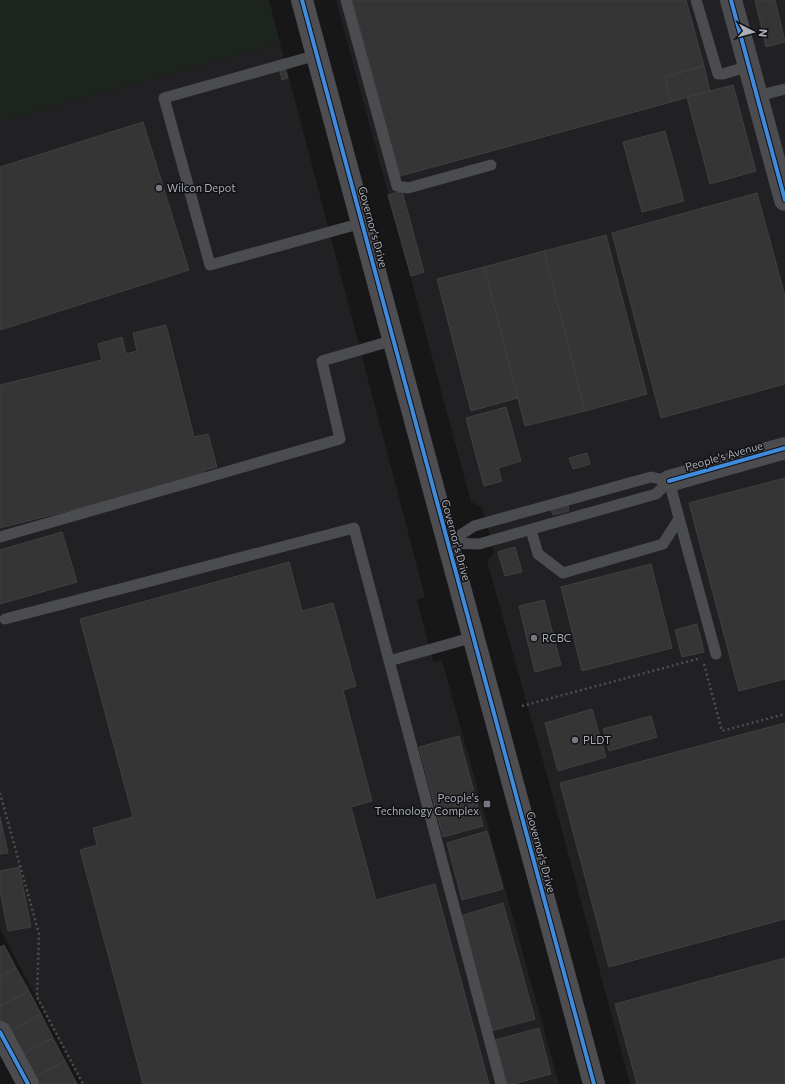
<svg xmlns="http://www.w3.org/2000/svg" width="785" height="1084" font-family="Commissioner,sans-serif">
	<style>
		.built { fill: #212123 }
		.green { fill: #1d241e }
		.building { fill: #353536; stroke: #3f4043 }
		.lines { fill: none; stroke-linecap: round; stroke-linejoin: round }
		.path { stroke: #4d4e52; stroke-width: 2.5; stroke-dasharray: 2 3; stroke-linecap: butt }
		.service { stroke: #4b4c50; stroke-width: 11 }
		.minor { stroke: #4b4c50; stroke-width: 22 }
		.trunk { stroke: #4e4e52; stroke-width: 22 }
		.cycleway-casing { stroke: #111113; stroke-width: 6 }
		.cycleway { stroke: #408adc; stroke-width: 4 }
		.poi-dot { fill: #757880; stroke: #111113; stroke-width: 1.5 }
		.labels { text-anchor: middle; stroke-width: 3; stroke-linejoin: round; paint-order: stroke }
		.poi-label { font-size: 11px; fill: #a8adb8; stroke: #111113; text-anchor: start }
		.street-label { font-size: 11px; fill: #a8adb8; stroke: #111113 }
	</style>
	<rect width="100%" height="100%" fill="#171717"/>
	<g class="built">
		<polygon points="336,0 785,0 785,1084 630,1084 550,786 487,561 494,552 482,507 471,502"/>
		<polygon points="280,43 425,597 417,600 430,650 434,663 442,660 559,1084 82,1084 0,929 0,121"/>
	</g>
	<polygon class="green" points="0,0 269,0 280,43 0,121"/>
	<g class="building">
		<polygon points="352,0 686,0 704,66 665,77 671,102 400,176"/>
		<polygon points="755,0 775,0 785,42 766,47"/>
		<polygon points="704,66 710,91 671,102 665,77"/>
		<polygon points="285,69 288,78 282,80 280,71"/>
		<polygon points="733,85 756,171 710,184 687,97"/>
		<polygon points="143,122 189,270 0,330 0,167"/>
		<polygon points="665,131 684,201 642,212 623,142"/>
		<polygon points="402,191 424,272 411,276 388,195"/>
		<polygon points="757,193 785,296 785,384 661,418 612,233"/>
		<polygon points="606,235 647,394 585,411 544,251"/>
		<polygon points="544,251 585,411 525,426 484,267"/>
		<polygon points="484,267 518,398 471,411 437,279"/>
		<polygon points="166,325 194,437 208,434 217,467 204,470 205,476 0,528 0,385 102,360 98,344 122,337 126,354 137,351 133,333"/>
		<polygon points="506,407 521,461 498,468 502,481 484,486 466,418"/>
		<polygon points="587,453 590,464 573,469 569,458"/>
		<polygon points="785,478 785,679 739,691 689,503"/>
		<polygon points="568,505 569,511 553,515 551,510"/>
		<polygon points="62,532 77,582 0,604 0,550"/>
		<polygon points="515,547 522,572 505,576 498,552"/>
		<polygon points="289,562 302,611 333,603 356,686 343,690 372,801 351,807 376,900 435,884 489,1084 143,1084 80,850 97,845 93,828 133,817 80,619"/>
		<polygon points="651,564 672,648 582,671 561,587"/>
		<polygon points="544,600 561,665 535,672 519,606"/>
		<polygon points="697,624 704,652 682,657 675,630"/>
		<polygon points="592,709 606,757 558,771 545,723"/>
		<polygon points="651,716 657,737 609,751 603,729"/>
		<polygon points="785,723 785,919 609,967 560,783"/>
		<polygon points="459,736 483,826 443,837 419,747"/>
		<polygon points="0,817 8,853 0,854"/>
		<polygon points="487,831 503,889 462,900 447,843"/>
		<polygon points="19,867 31,927 8,931 0,891 0,871"/>
		<polygon points="503,903 535,1019 491,1031 460,916"/>
		<polygon points="4,945 16,968 0,977 0,947"/>
		<polygon points="785,958 785,1084 637,1084 615,1004"/>
		<polygon points="16,968 29,991 0,1006 0,977"/>
		<polygon points="29,991 41,1014 7,1033 0,1021 0,1006"/>
		<polygon points="41,1014 53,1038 19,1056 7,1033"/>
		<polygon points="539,1028 551,1074 513,1084 507,1084 495,1040"/>
		<polygon points="53,1038 65,1061 31,1079 19,1056"/>
		<polygon points="65,1061 77,1084 34,1084 31,1079"/>
	</g>
	<g class="lines">
		<g class="path">
			<polyline points="704,664 722,731 785,714"/>
			<polyline points="522,706 701,658"/>
			<polyline points="0,793 39,934 37,997 83,1084"/>
		</g>
		<g class="service">
			<polyline points="346,0 397,186 408,188 491,165"/>
			<polyline points="696,0 718,74 723,74 749,66"/>
			<polyline points="317,55 164,98 210,265 362,223"/>
			<polyline points="757,96 785,89"/>
			<polyline points="669,481 716,654"/>
			<polyline points="531,530 538,554 563,573 663,544 679,519"/>
			<polyline points="0,537 340,439 322,361 394,340"/>
			<polyline points="448,543 479,544 656,494 669,481"/>
			<polyline points="448,543 474,526 557,503 651,477 669,481"/>
			<polyline points="5,619 354,528 501,1084"/>
			<polyline points="389,661 474,637"/>
		</g>
		<g class="minor">
			<polyline points="731,0 785,200"/>
			<polyline points="669,481 785,448"/>
			<polyline points="0,1032 28,1084"/>
		</g>
		<polyline class="trunk" points="302,0 448,543 594,1084"/>
		<defs>
			<g id="cycleway">
				<polyline points="302,0 448,543 594,1084"/>
				<polyline points="731,0 785,200"/>
				<polyline points="669,481 785,448"/>
				<polyline points="0,1032 28,1084"/>
			</g>
		</defs>
		<use href="#cycleway" class="cycleway-casing"/>
		<use href="#cycleway" class="cycleway"/>
	</g>
	<g class="poi-dot">
		<circle cx="159" cy="188" r="4"/>
		<circle cx="534" cy="638" r="4"/>
		<circle cx="575" cy="740" r="4"/>
		<rect x="483" y="800" width="8" height="8" rx="2"/>
	</g>
	<g class="labels">
		<g class="poi-label">
			<text x="167" y="192">Wilcon Depot</text>
			<text x="542" y="642">RCBC</text>
			<text x="583" y="744">PLDT</text>
			<text x="479" y="802" text-anchor="end">People's<tspan x="479" dy="13">Technology Complex</tspan></text>
		</g>
		<g class="street-label">
			<text transform="translate(373 227) rotate(75)" y="4">Governor's Drive</text>
			<text transform="translate(724 456) rotate(-16)" y="4">People's Avenue</text>
			<text transform="translate(456 540) rotate(75)" y="4">Governor's Drive</text>
			<text transform="translate(541 852) rotate(75)" y="4">Governor's Drive</text>
		</g>
	</g>
	<g transform="translate(753 32) rotate(96)" stroke="#111113" stroke-width="3" paint-order="stroke">
	<path d="M0-3L7 15L0 10L-7 15Z" fill="#a8adb8"/>
	<text y="-6" font-size="11" font-weight="bold" text-anchor="middle" fill="#a8adb8">N</text>
	</g>
</svg>
